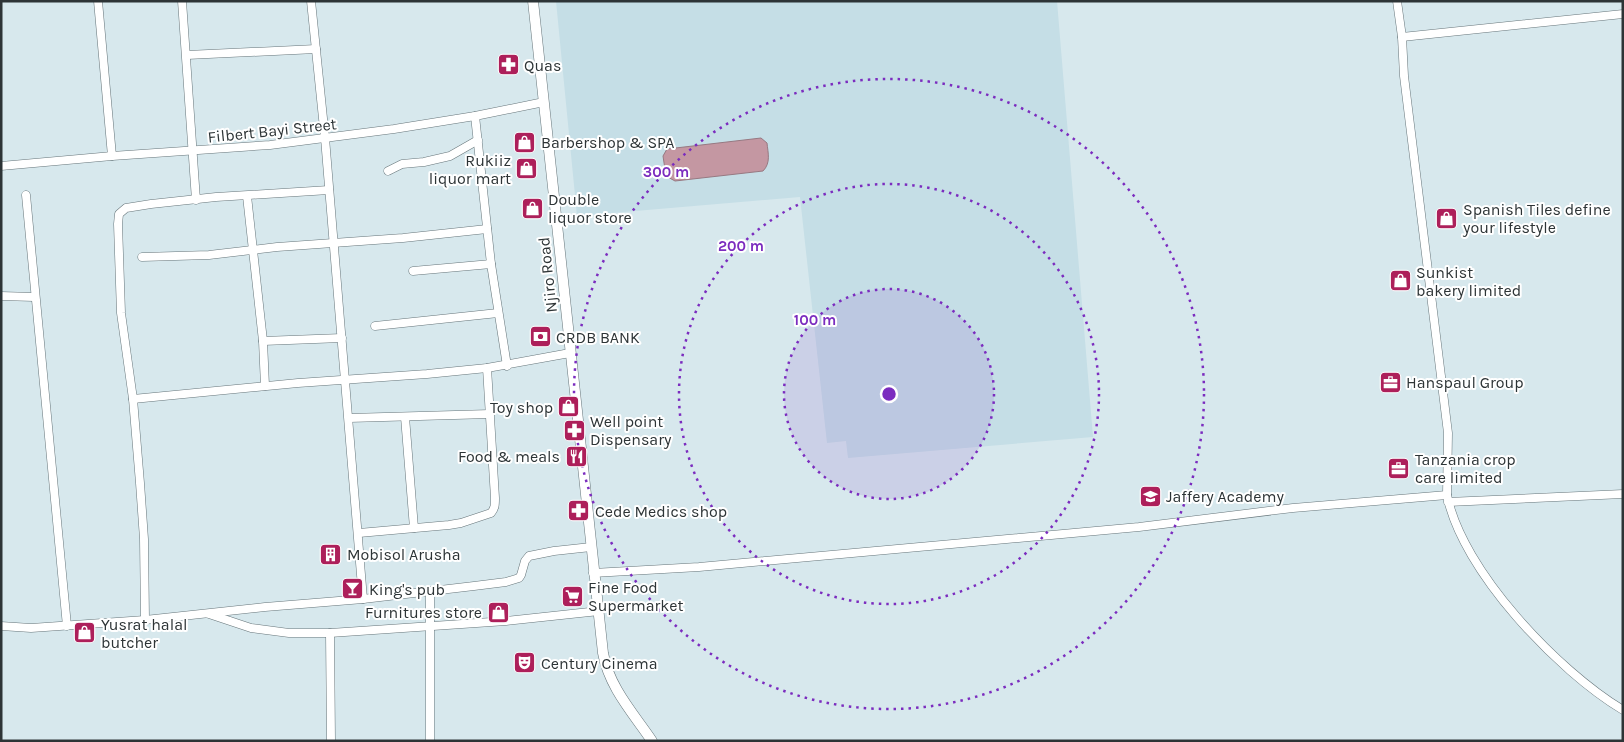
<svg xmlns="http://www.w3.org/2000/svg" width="1624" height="742" font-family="Karla,sans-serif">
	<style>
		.built { fill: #c5dee6 }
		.water { fill: #c497a2; stroke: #977982 }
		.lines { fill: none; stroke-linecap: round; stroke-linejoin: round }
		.minor-casing { stroke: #66757a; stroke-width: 9 }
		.tertiary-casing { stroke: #66757a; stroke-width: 11 }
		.minor { stroke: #fff; stroke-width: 8 }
		.tertiary { stroke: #fff; stroke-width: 10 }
		.ring { fill: none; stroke: #7b2cbf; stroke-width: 2.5; stroke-dasharray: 2.5 5 }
		.labels { text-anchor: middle; stroke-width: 4; stroke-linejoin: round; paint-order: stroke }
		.poi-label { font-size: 16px; fill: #2d3436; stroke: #fff; text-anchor: start }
		.street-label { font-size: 16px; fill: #2d3436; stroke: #fff }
		.centre { fill: #7b2cbf; stroke: #fff; stroke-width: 2.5 }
		.ring-label { font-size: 15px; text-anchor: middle; font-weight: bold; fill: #7b2cbf; stroke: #fff; stroke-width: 4; stroke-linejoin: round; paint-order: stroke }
	</style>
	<rect width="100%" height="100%" fill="#d7e8ed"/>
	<polygon class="built" points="556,1 1057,1 1093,437 848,458 846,441 827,443 800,197 577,216"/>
	<path class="water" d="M761,138L767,143C768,153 771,163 763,171L675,181L666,176L663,156L667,149Z"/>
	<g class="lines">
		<defs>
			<g id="minor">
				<polyline points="98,1 112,156"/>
				<polyline points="182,1 196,200"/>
				<polyline points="311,1 325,138 363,599"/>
				<path d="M1397,1L1402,37L1404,76L1448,433L1447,495C1462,571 1558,671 1623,710"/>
				<polyline points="1402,37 1623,14"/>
				<polyline points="187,55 316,49"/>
				<polyline points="475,116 491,264 507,366"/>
				<polyline points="1,166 112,156 270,145 394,129 475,116 544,102"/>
				<polyline points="388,171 402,164 424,162 450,156 478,140"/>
				<polyline points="26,195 67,626"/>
				<polyline points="247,196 263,341 265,386"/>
				<polyline points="142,257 209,255 277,247 403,238 487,229"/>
				<polyline points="413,271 491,264"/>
				<polyline points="1,296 34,297"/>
				<polyline points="375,326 498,313"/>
				<polyline points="263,341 342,338"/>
				<polyline points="133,399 298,383 427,374 487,368 570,353"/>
				<polyline points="405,417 414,528"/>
				<polyline points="349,418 490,414"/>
				<polyline points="1448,502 1623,494"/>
				<path d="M359,533L449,525L461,523L491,513C495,508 495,505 495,498L487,368"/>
				<polyline points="593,573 699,567 1139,527 1293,508 1447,495"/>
				<polyline points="430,591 430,741"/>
				<polyline points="209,614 251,628 289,633 330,633 506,621 599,611"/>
				<polyline points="145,620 144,539 140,483 133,399 121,313 118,224 119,214 126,208 151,204 216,197 329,190"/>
				<polyline points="1,626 31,628 145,620 265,607 363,599 474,586 506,582 519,578 521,575 525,561 529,556 554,551 591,547"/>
				<polyline points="330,633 331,741"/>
			</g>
			<path id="tertiary" d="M533,1L603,653C609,687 633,713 652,741"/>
		</defs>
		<use href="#minor" class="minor-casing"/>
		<use href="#tertiary" class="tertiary-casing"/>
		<use href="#minor" class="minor"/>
		<use href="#tertiary" class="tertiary"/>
	</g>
	<circle cx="889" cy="394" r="105" fill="#7b2cbf" fill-opacity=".12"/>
	<g class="ring">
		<circle cx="889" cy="394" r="105"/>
		<circle cx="889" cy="394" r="210"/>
		<circle cx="889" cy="394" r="315"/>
	</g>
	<defs>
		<symbol id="pharmacy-square" viewBox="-11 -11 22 22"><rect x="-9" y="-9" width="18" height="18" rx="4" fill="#ad1f5a" stroke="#fff"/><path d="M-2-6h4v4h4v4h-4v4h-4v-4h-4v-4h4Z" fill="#fff"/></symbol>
		<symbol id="shop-square" viewBox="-11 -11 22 22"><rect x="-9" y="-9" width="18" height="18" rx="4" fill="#ad1f5a" stroke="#fff"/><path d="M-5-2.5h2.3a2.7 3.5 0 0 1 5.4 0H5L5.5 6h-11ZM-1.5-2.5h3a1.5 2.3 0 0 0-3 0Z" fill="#fff"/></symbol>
		<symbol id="bank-square" viewBox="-11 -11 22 22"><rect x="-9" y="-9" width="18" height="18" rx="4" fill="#ad1f5a" stroke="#fff"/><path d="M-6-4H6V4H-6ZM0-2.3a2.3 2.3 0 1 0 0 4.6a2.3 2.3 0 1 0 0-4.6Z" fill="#fff"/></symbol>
		<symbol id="office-square" viewBox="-11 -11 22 22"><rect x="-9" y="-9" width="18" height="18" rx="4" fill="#ad1f5a" stroke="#fff"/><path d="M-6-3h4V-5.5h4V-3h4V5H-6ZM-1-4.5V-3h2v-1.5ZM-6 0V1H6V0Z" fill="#fff"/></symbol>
		<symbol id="restaurant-square" viewBox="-11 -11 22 22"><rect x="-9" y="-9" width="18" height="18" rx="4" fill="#ad1f5a" stroke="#fff"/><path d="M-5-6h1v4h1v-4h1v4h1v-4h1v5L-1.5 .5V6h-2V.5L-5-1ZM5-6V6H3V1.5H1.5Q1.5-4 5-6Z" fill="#fff"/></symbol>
		<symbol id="school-square" viewBox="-11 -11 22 22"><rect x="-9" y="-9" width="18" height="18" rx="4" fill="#ad1f5a" stroke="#fff"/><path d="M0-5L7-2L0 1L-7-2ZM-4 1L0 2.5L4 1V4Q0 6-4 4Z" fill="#fff"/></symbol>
		<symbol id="building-square" viewBox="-11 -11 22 22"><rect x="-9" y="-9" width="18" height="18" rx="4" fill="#ad1f5a" stroke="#fff"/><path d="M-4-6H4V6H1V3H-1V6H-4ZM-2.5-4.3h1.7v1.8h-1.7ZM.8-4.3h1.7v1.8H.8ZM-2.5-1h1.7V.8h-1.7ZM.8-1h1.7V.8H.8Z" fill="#fff"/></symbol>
		<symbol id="bar-square" viewBox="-11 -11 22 22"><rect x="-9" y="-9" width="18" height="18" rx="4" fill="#ad1f5a" stroke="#fff"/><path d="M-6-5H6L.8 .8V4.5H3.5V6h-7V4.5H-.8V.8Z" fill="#fff"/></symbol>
		<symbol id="supermarket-square" viewBox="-11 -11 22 22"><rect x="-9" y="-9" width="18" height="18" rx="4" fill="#ad1f5a" stroke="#fff"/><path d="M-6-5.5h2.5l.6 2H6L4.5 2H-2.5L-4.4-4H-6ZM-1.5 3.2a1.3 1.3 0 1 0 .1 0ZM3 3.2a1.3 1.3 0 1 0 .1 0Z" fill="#fff"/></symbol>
		<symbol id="theatre-square" viewBox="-11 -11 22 22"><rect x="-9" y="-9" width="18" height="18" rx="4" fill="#ad1f5a" stroke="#fff"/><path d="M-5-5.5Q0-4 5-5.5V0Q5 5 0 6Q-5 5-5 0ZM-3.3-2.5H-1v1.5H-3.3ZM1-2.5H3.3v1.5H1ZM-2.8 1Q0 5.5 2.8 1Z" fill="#fff"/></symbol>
	</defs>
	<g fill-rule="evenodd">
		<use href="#pharmacy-square" x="496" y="52" width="25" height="25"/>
		<use href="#shop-square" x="512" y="130" width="25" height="25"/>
		<use href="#shop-square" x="514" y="156" width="25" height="25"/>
		<use href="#shop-square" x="520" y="196" width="25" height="25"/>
		<use href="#shop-square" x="1434" y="206" width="25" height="25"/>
		<use href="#shop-square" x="1388" y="268" width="25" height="25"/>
		<use href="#bank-square" x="528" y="324" width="25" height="25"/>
		<use href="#office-square" x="1378" y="370" width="25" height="25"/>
		<use href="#shop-square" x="556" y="394" width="25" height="25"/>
		<use href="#pharmacy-square" x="562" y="418" width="25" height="25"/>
		<use href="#restaurant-square" x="564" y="444" width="25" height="25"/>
		<use href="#office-square" x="1386" y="456" width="25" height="25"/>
		<use href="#school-square" x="1138" y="484" width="25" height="25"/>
		<use href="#pharmacy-square" x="566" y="498" width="25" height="25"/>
		<use href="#building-square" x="318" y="542" width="25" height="25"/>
		<use href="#bar-square" x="340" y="576" width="25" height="25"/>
		<use href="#supermarket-square" x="560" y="584" width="25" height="25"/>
		<use href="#shop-square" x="486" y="600" width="25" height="25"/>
		<use href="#shop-square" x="72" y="620" width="25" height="25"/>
		<use href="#theatre-square" x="512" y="650" width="25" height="25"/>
	</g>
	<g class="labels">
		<g class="poi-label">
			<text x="524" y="71">Quas</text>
			<text x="541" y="148">Barbershop &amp; SPA</text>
			<text x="511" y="166" text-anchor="end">Rukiiz<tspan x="511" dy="18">liquor mart</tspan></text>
			<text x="548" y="205">Double<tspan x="548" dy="18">liquor store</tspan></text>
			<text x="1463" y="215">Spanish Tiles define<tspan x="1463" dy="18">your lifestyle</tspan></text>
			<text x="1416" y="278">Sunkist<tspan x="1416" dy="18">bakery limited</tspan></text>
			<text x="556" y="343">CRDB BANK</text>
			<text x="1406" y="388">Hanspaul Group</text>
			<text x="553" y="413" text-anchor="end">Toy shop</text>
			<text x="590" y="427">Well point<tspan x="590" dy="18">Dispensary</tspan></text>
			<text x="560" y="462" text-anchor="end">Food &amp; meals</text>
			<text x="1415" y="465">Tanzania crop<tspan x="1415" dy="18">care limited</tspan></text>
			<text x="1166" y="502">Jaffery Academy</text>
			<text x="595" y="517">Cede Medics shop</text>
			<text x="347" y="560">Mobisol Arusha</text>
			<text x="588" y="593">Fine Food<tspan x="588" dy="18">Supermarket</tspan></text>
			<text x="369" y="595">King's pub</text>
			<text x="482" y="618" text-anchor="end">Furnitures store</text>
			<text x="101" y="630">Yusrat halal<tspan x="101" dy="18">butcher</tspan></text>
			<text x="541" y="669">Century Cinema</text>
		</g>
		<g class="street-label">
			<text transform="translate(272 130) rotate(-6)" y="6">Filbert Bayi Street</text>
			<text transform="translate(547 275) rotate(-96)" y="6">Njiro Road</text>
		</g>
	</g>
	<circle cx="889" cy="394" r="8" class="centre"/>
	<g class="ring-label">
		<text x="666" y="177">300 m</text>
		<text x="741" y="251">200 m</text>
		<text x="815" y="325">100 m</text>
	</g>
	<rect width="1624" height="742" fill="none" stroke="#2d3436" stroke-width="5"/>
</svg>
